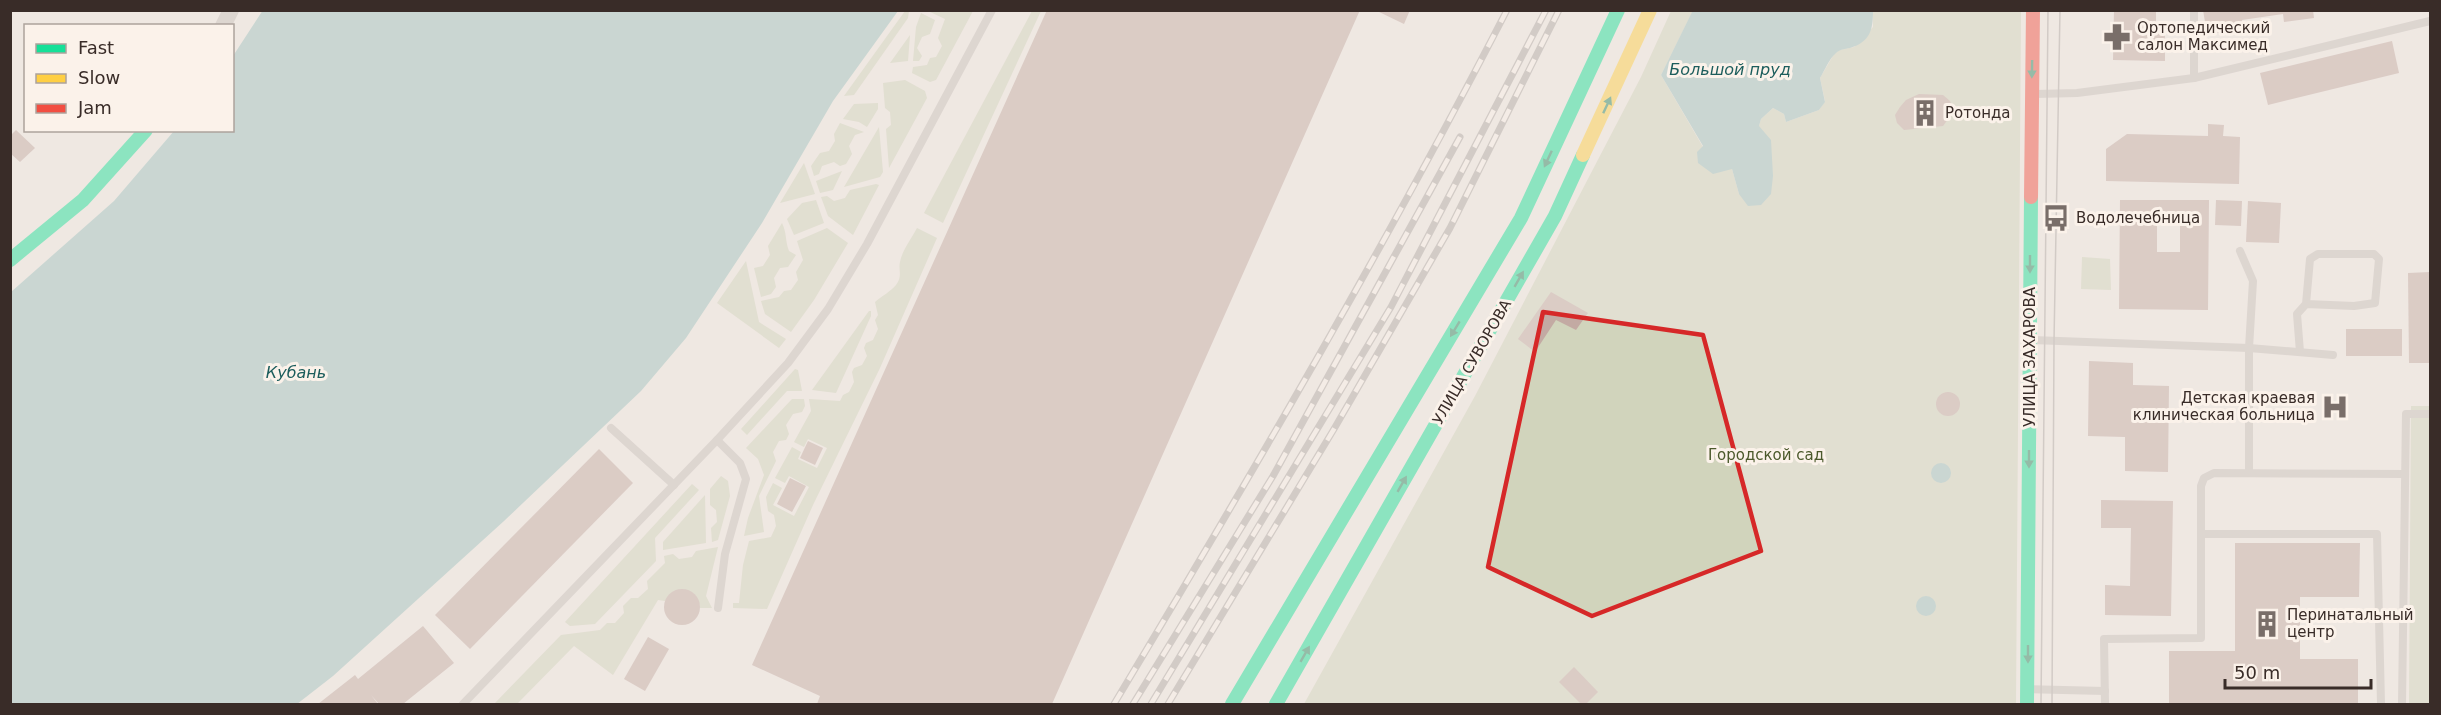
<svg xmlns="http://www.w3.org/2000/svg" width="2441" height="715" font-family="'DejaVu Sans',sans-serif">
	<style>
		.green { fill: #d1d4bc }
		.water { fill: #9dc2bf }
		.building { fill: #c3aaa3; fill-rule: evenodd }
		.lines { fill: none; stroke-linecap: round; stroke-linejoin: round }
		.lane { stroke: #c8c0bb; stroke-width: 8 }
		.street { stroke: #c8c0bb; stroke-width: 16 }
		.fast { stroke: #16e098; stroke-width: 14 }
		.slow { stroke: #ffcf43; stroke-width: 14 }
		.jam { stroke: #f24e42; stroke-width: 14 }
		.tram { stroke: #b0a9a5; stroke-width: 1.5 }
		.rail-casing { stroke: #b0a9a5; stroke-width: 7 }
		.rail { stroke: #fbf2ea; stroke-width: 4.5; stroke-dasharray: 14; stroke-linecap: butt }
		.oneway { fill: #288660 }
		.marked { fill: none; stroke: #d62828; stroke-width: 4.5; stroke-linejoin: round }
		.labels { text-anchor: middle; stroke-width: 6; stroke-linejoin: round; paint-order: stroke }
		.poi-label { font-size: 15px; fill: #392c28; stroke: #fbf2ea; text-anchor: start }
		.street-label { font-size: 15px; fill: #392c28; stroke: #fbf2ea }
		.park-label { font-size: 15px; fill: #4b592b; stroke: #fbf2ea }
		.water-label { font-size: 16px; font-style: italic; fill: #1c5d5c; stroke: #fbf2ea }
	</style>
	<rect width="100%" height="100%" fill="#efe8e2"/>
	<g class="green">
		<polygon points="905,11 909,11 908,18 854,95 844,96"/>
		<polygon points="928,11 973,11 936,80 930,82 912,73 913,67 927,65 930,58 936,57 942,46 938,38 945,19"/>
		<polygon points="1032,11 1041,11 943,223 924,213"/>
		<polygon points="1671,11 1693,11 1661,75 1703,147 1732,169 1739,194 1761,119 1773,108 1784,114 1786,122 1819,110 1825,101 1820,78 1834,54 1839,50 1854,47 1873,27 1873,11 2021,11 2016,704 1304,704 1475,396 1641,77"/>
		<polygon points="921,13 935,20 930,34 922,37 917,48 922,56 919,61 913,61 916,27"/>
		<polygon points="910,35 908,61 890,63"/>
		<polygon points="905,80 925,91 927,98 889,168 886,129 891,125 890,112 885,108 883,83"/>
		<polygon points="878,103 878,109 867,127 859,122 843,119 854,104"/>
		<polygon points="840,123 864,132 855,135 849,146 852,154 846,164 840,166 834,162 822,166 819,174 814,176 811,166 820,153 829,151 835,141 834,134"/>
		<polygon points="879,127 883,172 880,177 844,187"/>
		<polygon points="804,163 815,194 780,203"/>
		<polygon points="842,171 833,190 820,193 816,181"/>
		<polygon points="876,184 879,185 853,235 828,216 821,197 827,196 834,201 845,198 850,190"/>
		<polygon points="816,200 824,223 794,235 787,219 802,203"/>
		<path d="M782,223C787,233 785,241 789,251L796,255L788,267L780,268L774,278L776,287L771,294L761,297L754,268L763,266L770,255L768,246Z"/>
		<polygon points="827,228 848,243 814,300 791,332 765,314 761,301 779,297 784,291 791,290 798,280 796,272 803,260 797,241"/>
		<path d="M917,228L937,238L880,368L813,505L767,609L733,608V603H739L743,565L749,541L771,537L776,526L774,515L768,511L766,497L773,483L782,488L773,505L794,516L809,487L789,476L785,483L775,478L792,447L801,452L798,459L817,468L827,448L808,439L804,447L794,442L811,411L809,399L840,401L843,395L849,392L854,382L852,372L854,368L862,365L867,356L864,348L866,343L873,340L878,329L875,320L878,315L875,302C882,296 890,292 896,285C903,276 898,270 900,262C902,251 911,239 917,228Z"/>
		<polygon points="2082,257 2110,259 2111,290 2081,289"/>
		<polygon points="746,261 759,322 786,339 779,348 717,303"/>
		<polygon points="869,311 871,311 871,316 836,393 812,390"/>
		<polygon points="795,369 798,370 802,391 787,391 747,435 741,429"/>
		<polygon points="792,399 804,399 805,406 802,412 793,414 786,425 789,434 786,440 779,441 773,452 776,461 759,496 764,532 744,536 748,518 764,475 758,459 746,448"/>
		<polygon points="2411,406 2430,406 2430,704 2409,704"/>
		<polygon points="721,476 728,481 730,496 718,540 712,542 711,528 717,522 716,510 710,505 710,489"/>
		<polygon points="692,484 699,490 655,538 656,561 595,624 570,626 565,622"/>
		<polygon points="705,495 706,543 663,550 663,542"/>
		<path d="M718,547L706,596L712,608H700C698,593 688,587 674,591L665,601L658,600L613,675L574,646L517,704H494L561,635L600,630L607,623H615L624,613L623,606L631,598H638L648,589L647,581L665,563L664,556L673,554L679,559L692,557L696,551Z"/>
	</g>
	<g class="water">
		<polygon points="263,10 898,11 833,101 762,223 686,338 641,391 504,521 333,676 297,704 11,704 11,292 114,201 174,131 232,130 233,56"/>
		<path d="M1693,10L1873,11C1873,30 1870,42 1850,48C1845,49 1840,49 1836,53C1829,59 1825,70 1820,78L1825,102L1819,110L1786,122L1784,114L1773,108L1761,119L1759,126L1771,140L1773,176L1771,194L1761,205L1748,206L1739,194L1732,169L1713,174L1698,163L1697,152L1703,146L1661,75Z"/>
		<circle cx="1941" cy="473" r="10"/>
		<circle cx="1926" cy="606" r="10"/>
	</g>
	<g class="building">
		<polygon points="1047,10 1360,10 1052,704 817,704 820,696 752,665"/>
		<polygon points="1375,10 1410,10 1404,24"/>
		<polygon points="2114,10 2156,10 2156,24 2165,24 2165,61 2113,60"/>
		<polygon points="2203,10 2313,10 2314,18 2284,22 2283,14 2242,20 2243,29 2207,34"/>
		<polygon points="2392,41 2399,73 2268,105 2260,73"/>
		<polygon points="1919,94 1943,95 1950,101 1954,111 1943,126 1904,130 1897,123 1895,115 1900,107 1906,100"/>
		<polygon points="2208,124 2224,125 2223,136 2240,137 2239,184 2106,181 2106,149 2127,134 2208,136"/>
		<polygon points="16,130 35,148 20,162 10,153 10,136"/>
		<path d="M2120,200H2209L2208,310L2119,309ZM2180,220V252H2157V221Z"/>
		<polygon points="2216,200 2242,201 2241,226 2215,225"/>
		<polygon points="2248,201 2281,203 2279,243 2246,242"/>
		<polygon points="2430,272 2430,363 2409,363 2408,273"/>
		<polygon points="1551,292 1588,313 1576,330 1556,320 1535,352 1518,339"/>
		<rect x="2346" y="329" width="56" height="27"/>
		<polygon points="2089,361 2133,363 2133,385 2169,386 2168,472 2125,471 2125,437 2088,436"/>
		<circle cx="1948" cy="404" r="12"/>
		<polygon points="808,441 823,448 815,465 800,458"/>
		<polygon points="599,449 633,483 470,649 435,615"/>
		<polygon points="790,478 806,486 792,512 777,504"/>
		<polygon points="2101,500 2173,501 2171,616 2105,615 2105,585 2130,586 2131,528 2101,528"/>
		<polygon points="2235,543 2360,543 2359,597 2300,597 2300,659 2358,659 2358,704 2169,704 2169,651 2235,651"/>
		<circle cx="682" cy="607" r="18"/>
		<polygon points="423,626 454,663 403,704 379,704 371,695 378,704 318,704 355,675 358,679"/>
		<polygon points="648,637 669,649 645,691 624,679"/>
		<polygon points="1574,667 1598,692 1586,704 1581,704 1559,682"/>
	</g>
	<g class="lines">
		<g class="lane">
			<polyline points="2194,10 2194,78"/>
			<polyline points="2035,94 2077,93 2194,78 2430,21"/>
			<polyline points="2240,251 2253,281 2249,348 2249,473"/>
			<polyline points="2031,340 2249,348 2333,355"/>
			<polyline points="2300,352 2297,314 2306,304 2354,306 2375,303 2379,259 2374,254 2318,254 2310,259 2306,304"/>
			<polyline points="611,428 674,485"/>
			<polyline points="717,440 740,463 746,479 725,554 718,608"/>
			<polyline points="2201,534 2377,534 2381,704"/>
			<polyline points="2027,689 2105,691"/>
			<polyline points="463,704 717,440 788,363 828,309 867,244 992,10"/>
			<polyline points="2105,704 2104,639 2201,638 2201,486 2204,478 2214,473 2405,474"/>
			<polyline points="2402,704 2406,414 2430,414"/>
		</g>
		<polyline class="street" points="223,26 231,10"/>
		<g class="fast">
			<polyline points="10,260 83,200 146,130"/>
			<polyline points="1232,704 1521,218 1618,10"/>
			<polyline points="1276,704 1555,216 1583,155"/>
			<polyline points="2027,704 2031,197"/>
		</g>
		<polyline class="slow" points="1583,155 1650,10"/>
		<polyline class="jam" points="2031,197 2033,10"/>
		<g class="tram">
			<polyline points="2041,704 2048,10"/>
			<polyline points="2052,704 2054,341 2060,10"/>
		</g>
		<defs>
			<g id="rail">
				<path d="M1114,704C1250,477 1385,247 1507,10"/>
				<polyline points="1133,704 1273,476 1460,137"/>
				<polyline points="1151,704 1391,307 1546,10"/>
				<polyline points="1168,704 1334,429 1450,228 1559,10"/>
			</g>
		</defs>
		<use href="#rail" class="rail-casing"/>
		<use href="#rail" class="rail"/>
	</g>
	<defs><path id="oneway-solid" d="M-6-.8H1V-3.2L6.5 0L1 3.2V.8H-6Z" transform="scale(1.5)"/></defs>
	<g class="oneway">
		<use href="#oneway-solid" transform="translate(2032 69) rotate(91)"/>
		<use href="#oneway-solid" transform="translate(1607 105) rotate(-65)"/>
		<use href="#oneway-solid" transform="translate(1548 159) rotate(115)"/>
		<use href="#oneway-solid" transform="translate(2030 264) rotate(90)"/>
		<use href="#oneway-solid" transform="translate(1519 279) rotate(-60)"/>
		<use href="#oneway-solid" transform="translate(1455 329) rotate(121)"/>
		<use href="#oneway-solid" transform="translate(2029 459) rotate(90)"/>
		<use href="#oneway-solid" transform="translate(1402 484) rotate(-60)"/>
		<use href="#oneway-solid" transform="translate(1305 654) rotate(-60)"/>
		<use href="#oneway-solid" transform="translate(2028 654) rotate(90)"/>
	</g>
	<path d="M0 0H2441V715H0ZM1543,312L1703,335L1761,551L1592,616L1488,567Z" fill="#efe8e2" fill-opacity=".55" fill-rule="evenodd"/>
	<path class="marked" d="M1543,312L1703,335L1761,551L1592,616L1488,567Z"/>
	<defs>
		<symbol id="pharmacy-bare" viewBox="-9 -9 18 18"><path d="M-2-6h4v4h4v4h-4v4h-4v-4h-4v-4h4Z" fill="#796e69" stroke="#fbf2ea" stroke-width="2.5" paint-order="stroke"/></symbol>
		<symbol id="building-bare" viewBox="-9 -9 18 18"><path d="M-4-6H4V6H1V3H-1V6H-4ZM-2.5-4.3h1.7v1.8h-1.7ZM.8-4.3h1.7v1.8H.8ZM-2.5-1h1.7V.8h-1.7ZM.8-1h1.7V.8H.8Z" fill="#796e69" stroke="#fbf2ea" stroke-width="2.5" paint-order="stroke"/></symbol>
		<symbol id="bus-bare" viewBox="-9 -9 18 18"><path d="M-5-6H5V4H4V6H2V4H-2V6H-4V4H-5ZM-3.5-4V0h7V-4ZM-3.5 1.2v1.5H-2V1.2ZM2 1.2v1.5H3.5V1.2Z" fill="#796e69" stroke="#fbf2ea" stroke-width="2.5" paint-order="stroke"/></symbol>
		<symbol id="hospital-bare" viewBox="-9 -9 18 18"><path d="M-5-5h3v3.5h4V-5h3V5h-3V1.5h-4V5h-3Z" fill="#796e69" stroke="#fbf2ea" stroke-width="2.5" paint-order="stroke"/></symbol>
	</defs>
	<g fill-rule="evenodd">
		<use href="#pharmacy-bare" x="2098" y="18" width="38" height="38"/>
		<use href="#building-bare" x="1906" y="94" width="38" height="38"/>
		<use href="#bus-bare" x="2037" y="199" width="38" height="38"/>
		<use href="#hospital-bare" x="2316" y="388" width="38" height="38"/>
		<use href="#building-bare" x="2248" y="605" width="38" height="38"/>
	</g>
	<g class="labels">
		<g class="poi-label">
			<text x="2137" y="33">Ортопедический<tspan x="2137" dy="17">салон Максимед</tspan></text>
			<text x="1945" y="118">Ротонда</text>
			<text x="2076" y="223">Водолечебница</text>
			<text x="2315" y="403" text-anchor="end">Детская краевая<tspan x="2315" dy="17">клиническая больница</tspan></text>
			<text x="2287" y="620">Перинатальный<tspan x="2287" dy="17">центр</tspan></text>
		</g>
		<g class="street-label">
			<text transform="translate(2030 357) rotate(-90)" y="5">УЛИЦА ЗАХАРОВА</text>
			<text transform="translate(1472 362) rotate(-60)" y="5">УЛИЦА СУВОРОВА</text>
		</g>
		<g class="park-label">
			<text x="1766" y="460">Городской сад</text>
		</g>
		<g class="water-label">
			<text x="1730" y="75">Большой пруд</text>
			<text x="296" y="378">Кубань</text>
		</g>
	</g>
	<rect width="2441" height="715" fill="none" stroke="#392c28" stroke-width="24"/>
	<rect x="24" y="24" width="210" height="108" fill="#fbf2ea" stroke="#ada39c" stroke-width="1.5"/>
	<rect x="36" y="44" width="30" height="9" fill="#16e098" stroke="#ada39c" stroke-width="1.5"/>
	<text x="78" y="54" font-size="18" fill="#392c28">Fast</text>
	<rect x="36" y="74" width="30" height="9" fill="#ffcf43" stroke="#ada39c" stroke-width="1.5"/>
	<text x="78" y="84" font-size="18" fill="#392c28">Slow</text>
	<rect x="36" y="104" width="30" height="9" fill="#f24e42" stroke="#ada39c" stroke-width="1.5"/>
	<text x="78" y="114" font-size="18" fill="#392c28">Jam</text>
	<path d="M2225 679v9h146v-9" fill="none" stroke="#392c28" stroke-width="3"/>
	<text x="2234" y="679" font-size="18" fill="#392c28" stroke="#fbf2ea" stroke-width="4.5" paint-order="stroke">50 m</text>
</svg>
